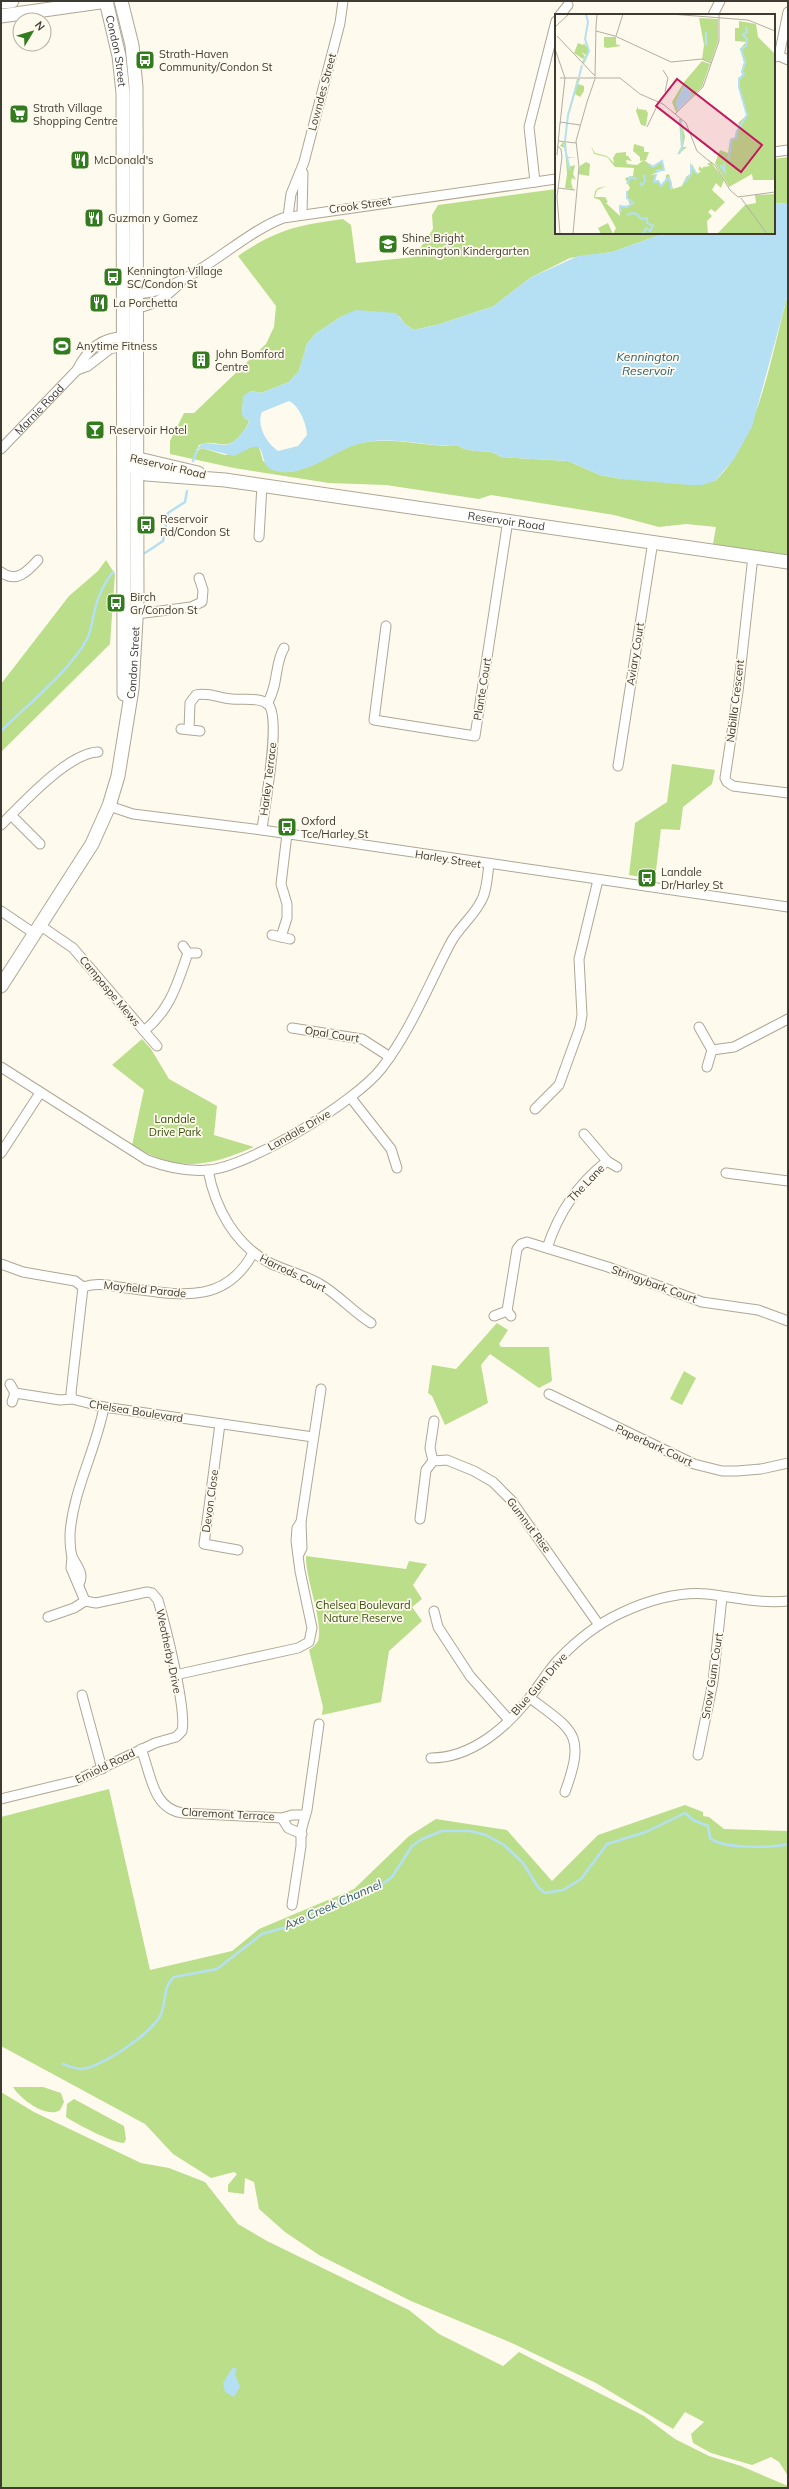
<svg xmlns="http://www.w3.org/2000/svg" width="789" height="2489" font-family="Mulish,sans-serif">
	<style>
		.green { fill: #bbde8b }
		.water { fill: #b5e0f3; fill-rule: evenodd }
		.lines { fill: none; stroke-linecap: round; stroke-linejoin: round }
		.stream { stroke: #b5e0f3; stroke-width: 2.5 }
		.street-casing { stroke: #afa794; stroke-width: 11 }
		.secondary-casing { stroke: #afa794; stroke-width: 15 }
		.street { stroke: #fff; stroke-width: 9 }
		.secondary { stroke: #fff; stroke-width: 13 }
		.labels { text-anchor: middle; stroke-width: 3.5; stroke-linejoin: round; paint-order: stroke }
		.street-label { font-size: 11px; fill: #3e3b33; stroke: #fffaee }
		.poi-label { font-size: 11px; fill: #3e3b33; stroke: #fffaee; text-anchor: start }
		.park-label { font-size: 11px; fill: #354c05; stroke: #fffaee }
		.water-label { font-size: 12px; font-style: italic; fill: #295d71; stroke: #fffaee }
		.inset-river { fill: none; stroke: #b5e0f3; stroke-width: 2 }
		.inset-road { fill: none; stroke: #b2aea3; stroke-width: 1 }
		.view { fill: #c2185b; fill-opacity: 0.15; stroke: #c2185b; stroke-width: 2 }
		.inset-edge { fill: none; stroke: #3e3b33; stroke-width: 2 }
	</style>
	<rect width="100%" height="100%" fill="#fffaee"/>
	<g class="green">
		<polygon points="788,157 788,204 774,203 774,159"/>
		<path d="M556,189V233H678L657,236L612,252L570,258L530,278L494,306L440,324L414,330L405,324L399,316H342L315,334L307,344L299,371L289,382L261,393L251,391L245,395C243,404 240,411 245,419H249C248,426 246,428 242,433C225,455 217,437 199,445L196,451L202,448L225,455L252,447H259L263,461C270,465 278,469 286,471C303,475 339,449 356,444C390,435 425,447 459,446C472,455 489,447 501,457L568,461L600,475L622,479L715,481C759,440 772,351 788,294V556L713,544L716,527L686,524L659,527L614,515L491,495L479,499L386,485L329,483L234,468L170,454V441L184,413H194L266,344L274,327L276,306L238,256C276,230 297,225 343,219L351,225L356,263L414,257L433,229L432,215L438,205Z"/>
		<polygon points="106,560 115,574 110,644 1,752 1,684 69,596 98,571"/>
		<polygon points="672,764 715,770 712,784 683,807 680,830 661,829 655,879 629,875 635,823 667,802"/>
		<path d="M142,1039L151,1049L169,1079L217,1106L214,1135L254,1147C207,1167 178,1173 132,1145L144,1090L112,1065Z"/>
		<polygon points="497,1323 508,1330 499,1344 501,1347 549,1347 552,1381 539,1388 490,1354 481,1365 488,1403 445,1425 432,1396 428,1393 432,1365 456,1369"/>
		<polygon points="684,1371 696,1378 682,1405 670,1399"/>
		<path d="M306,1556L406,1569L409,1561L427,1564L413,1585L422,1599L412,1607L422,1621L389,1651L381,1702L322,1715L323,1707L309,1650C312,1648 316,1645 318,1641C324,1623 305,1578 306,1556Z"/>
		<polygon points="109,1789 150,1970 232,1951 259,1929 354,1889 409,1836 436,1819 507,1830 552,1881 598,1835 685,1805 703,1812 703,1816 709,1817 724,1829 788,1831 788,2476 779,2462 771,2457 752,2465 711,2453 693,2443 691,2434 704,2422 685,2412 673,2429 596,2383 514,2344 411,2301 319,2255 285,2232 259,2209 254,2182 245,2178 244,2194 228,2192 228,2185 237,2174 234,2172 211,2178 173,2154 145,2124 1,2046 1,1817"/>
		<path d="M13,2087H43L61,2093L64,2102L60,2110C47,2119 20,2099 13,2087Z"/>
		<polygon points="1,2092 34,2112 141,2163 169,2168 205,2182 238,2224 267,2241 409,2310 439,2334 503,2366 519,2352 644,2416 675,2439 709,2456 741,2466 788,2486 788,2488 1,2488"/>
		<path d="M74,2099L124,2126L126,2139L124,2143C112,2143 77,2124 66,2117L67,2104Z"/>
	</g>
	<g class="water">
		<path d="M774,203L788,204V294L752,427L734,459L715,481L702,485H689L622,479L600,475L568,461L501,457C490,447 472,455 459,446C429,447 398,437 367,442C338,446 312,475 281,472C260,469 267,460 259,447H252L234,456L202,448L195,450L203,443C222,443 227,451 241,434C245,429 248,427 249,420H246L242,415L243,396L251,391L261,393L289,382L299,371L307,344L315,334L342,316L356,310L396,313L405,324L414,330L440,324L494,306L530,278L578,256L612,252L657,236L678,233H774ZM289,401C299,405 307,425 307,435L298,446L278,451C267,443 256,426 262,412Z"/>
		<polygon points="233,2367 237,2369 235,2374 240,2387 234,2397 225,2392 223,2383"/>
	</g>
	<g class="lines">
		<g class="stream">
			<polyline points="193,461 197,451"/>
			<polyline points="145,553 163,541 168,513 185,502 187,491"/>
			<path d="M1,731C27,705 70,671 87,639C91,632 92,621 94,613C97,599 104,583 113,572"/>
			<path d="M63,2064C69,2066 75,2069 81,2069C99,2069 154,2032 161,2014C166,2002 163,1986 174,1977L217,1969L262,1934L297,1924L344,1900L381,1885L392,1877L412,1846L422,1839L442,1831H470L486,1835L504,1845L523,1863L538,1887L545,1893L563,1890L581,1879L607,1844L646,1832L685,1813L693,1820L708,1826L710,1838C722,1849 771,1848 788,1844"/>
		</g>
		<defs>
			<g id="street">
				<polyline points="560,15 568,5"/>
				<polyline points="713,15 720,1"/>
				<polyline points="779,56 788,12"/>
				<polyline points="774,57 779,56 788,60"/>
				<polyline points="774,152 788,150"/>
				<polyline points="535,182 529,127 556,21"/>
				<polyline points="302,214 303,173"/>
				<polyline points="288,216 291,194 304,162 340,23 343,1"/>
				<path d="M137,294C186,293 236,236 283,218L556,179"/>
				<path d="M137,308C154,305 168,296 180,283"/>
				<polyline points="77,370 88,366 110,349 123,346"/>
				<path id="s1" d="M1,449L77,370C87,350 101,337 123,337"/>
				<polyline points="259,537 262,485"/>
				<polyline points="753,556 738,692 725,778 727,782 733,786 788,793"/>
				<path d="M1,572C16,584 28,571 38,560"/>
				<polyline points="137,614 191,607 202,602 203,590 199,578"/>
				<polyline points="386,626 374,720 475,736 508,520"/>
				<path d="M267,704C279,684 274,665 284,648"/>
				<polyline points="181,729 200,731"/>
				<path d="M189,729L190,703L196,695C209,692 219,698 232,699C242,700 260,697 268,704C282,718 264,808 262,830"/>
				<polyline points="618,766 653,541"/>
				<polyline points="109,806 133,814 262,830 788,907"/>
				<polyline points="11,815 40,844"/>
				<path d="M1,825C22,804 68,753 98,752"/>
				<polyline points="1,911 35,934"/>
				<path d="M41,926L73,948L144,1031C171,1009 177,984 188,953"/>
				<polyline points="272,935 290,939"/>
				<polyline points="281,937 287,918 287,904 281,884 287,834"/>
				<polyline points="183,946 188,953 197,953"/>
				<polyline points="699,1027 712,1050 707,1067"/>
				<polyline points="292,1028 362,1039 390,1057"/>
				<polyline points="144,1031 157,1046"/>
				<polyline points="712,1050 734,1047 788,1019"/>
				<path d="M1,1067L147,1160C166,1167 188,1172 209,1170C250,1166 355,1102 381,1069C410,1032 428,986 450,944C458,928 472,918 480,903C487,893 487,877 489,865"/>
				<polyline points="351,1098 391,1149 397,1168"/>
				<polyline points="535,1109 559,1085 580,1027 582,1015 579,959 598,880"/>
				<polyline points="584,1134 607,1161 617,1167"/>
				<polyline points="1,1153 40,1093"/>
				<path d="M208,1170C215,1208 235,1245 270,1263C286,1271 305,1275 320,1284C339,1295 353,1312 371,1323"/>
				<polyline points="726,1173 788,1181"/>
				<path d="M547,1248C559,1212 577,1185 607,1161"/>
				<polyline points="1,1264 23,1272 75,1281 83,1287 71,1393 72,1399 104,1407 313,1437"/>
				<path d="M83,1287C98,1282 111,1286 126,1288C176,1294 224,1307 253,1253"/>
				<polyline points="507,1311 517,1249 521,1244 527,1242 608,1267 702,1302 758,1310 788,1321"/>
				<polyline points="494,1316 507,1311 511,1316"/>
				<polyline points="10,1384 15,1393 12,1402"/>
				<polyline points="15,1393 60,1400 72,1399"/>
				<polyline points="549,1394 694,1464 722,1471 737,1471 761,1469 788,1463"/>
				<polyline points="220,1424 204,1544 238,1550"/>
				<polyline points="433,1461 430,1448 434,1421"/>
				<polyline points="420,1519 426,1470 433,1461 447,1460 474,1471 493,1482 511,1500 599,1625"/>
				<polyline points="299,1554 302,1548 301,1522 321,1389"/>
				<path d="M79,1584C85,1573 76,1566 72,1556C70,1550 70,1541 70,1534C73,1490 96,1450 104,1407"/>
				<polyline points="434,1611 438,1627 470,1676 509,1720"/>
				<polyline points="48,1617 74,1608 85,1601"/>
				<polyline points="175,1675 298,1648 309,1642 312,1628 300,1571 296,1541 297,1528 301,1522"/>
				<polyline points="82,1695 102,1769"/>
				<path d="M530,1698C574,1731 586,1734 565,1792"/>
				<path d="M141,1749C151,1773 152,1809 183,1813L282,1818L292,1815H305"/>
				<polyline points="698,1755 713,1682 722,1597"/>
				<path d="M431,1758C472,1758 507,1727 531,1696C540,1684 548,1671 558,1660C576,1641 597,1624 621,1613C646,1601 679,1591 707,1594C734,1597 761,1604 788,1601"/>
				<path d="M1,1799L75,1781L155,1743L176,1737L182,1731C187,1710 165,1624 158,1600L152,1593L147,1592L96,1603L85,1601L71,1568L72,1556"/>
				<polyline points="282,1818 288,1828 302,1834"/>
				<polyline points="292,1905 301,1846 301,1831 307,1810 319,1724"/>
			</g>
			<g id="secondary">
				<path id="s2" d="M106,1L119,56L123,93L124,694"/>
				<polyline points="1,2 12,1"/>
				<polyline points="1,16 107,1"/>
				<polyline points="130,457 198,473"/>
				<path id="s3" d="M131,465L146,474L225,480L788,562"/>
				<path id="s4" d="M1,986L92,844L109,806L118,776L132,689L137,602L136,87L132,45L121,1"/>
			</g>
		</defs>
		<use href="#street" class="street-casing"/>
		<use href="#secondary" class="secondary-casing"/>
		<use href="#street" class="street"/>
		<use href="#secondary" class="secondary"/>
	</g>
	<defs>
		<symbol id="bus-square" viewBox="-11 -11 22 22"><rect x="-9" y="-9" width="18" height="18" rx="4" fill="#337b1f" stroke="#fffaee"/><path d="M-5-6H5V4H4V6H2V4H-2V6H-4V4H-5ZM-3.5-4V0h7V-4ZM-3.5 1.2v1.5H-2V1.2ZM2 1.2v1.5H3.5V1.2Z" fill="#fff"/></symbol>
		<symbol id="supermarket-square" viewBox="-11 -11 22 22"><rect x="-9" y="-9" width="18" height="18" rx="4" fill="#337b1f" stroke="#fffaee"/><path d="M-6-5.5h2.5l.6 2H6L4.5 2H-2.5L-4.4-4H-6ZM-1.5 3.2a1.3 1.3 0 1 0 .1 0ZM3 3.2a1.3 1.3 0 1 0 .1 0Z" fill="#fff"/></symbol>
		<symbol id="restaurant-square" viewBox="-11 -11 22 22"><rect x="-9" y="-9" width="18" height="18" rx="4" fill="#337b1f" stroke="#fffaee"/><path d="M-5-6h1v4h1v-4h1v4h1v-4h1v5L-1.5 .5V6h-2V.5L-5-1ZM5-6V6H3V1.5H1.5Q1.5-4 5-6Z" fill="#fff"/></symbol>
		<symbol id="school-square" viewBox="-11 -11 22 22"><rect x="-9" y="-9" width="18" height="18" rx="4" fill="#337b1f" stroke="#fffaee"/><path d="M0-5L7-2L0 1L-7-2ZM-4 1L0 2.5L4 1V4Q0 6-4 4Z" fill="#fff"/></symbol>
		<symbol id="stadium-square" viewBox="-11 -11 22 22"><rect x="-9" y="-9" width="18" height="18" rx="4" fill="#337b1f" stroke="#fffaee"/><path d="M0-5a6.5 5 0 1 0 0 10a6.5 5 0 1 0 0-10ZM-3.5-1.8h7v3.6h-7Z" fill="#fff"/></symbol>
		<symbol id="building-square" viewBox="-11 -11 22 22"><rect x="-9" y="-9" width="18" height="18" rx="4" fill="#337b1f" stroke="#fffaee"/><path d="M-4-6H4V6H1V3H-1V6H-4ZM-2.5-4.3h1.7v1.8h-1.7ZM.8-4.3h1.7v1.8H.8ZM-2.5-1h1.7V.8h-1.7ZM.8-1h1.7V.8H.8Z" fill="#fff"/></symbol>
		<symbol id="bar-square" viewBox="-11 -11 22 22"><rect x="-9" y="-9" width="18" height="18" rx="4" fill="#337b1f" stroke="#fffaee"/><path d="M-6-5H6L.8 .8V4.5H3.5V6h-7V4.5H-.8V.8Z" fill="#fff"/></symbol>
	</defs>
	<g fill-rule="evenodd">
		<use href="#bus-square" x="134" y="49" width="22" height="22"/>
		<use href="#supermarket-square" x="8" y="103" width="22" height="22"/>
		<use href="#restaurant-square" x="69" y="149" width="22" height="22"/>
		<use href="#restaurant-square" x="83" y="207" width="22" height="22"/>
		<use href="#school-square" x="377" y="233" width="22" height="22"/>
		<use href="#bus-square" x="102" y="266" width="22" height="22"/>
		<use href="#restaurant-square" x="88" y="292" width="22" height="22"/>
		<use href="#stadium-square" x="51" y="335" width="22" height="22"/>
		<use href="#building-square" x="190" y="349" width="22" height="22"/>
		<use href="#bar-square" x="84" y="419" width="22" height="22"/>
		<use href="#bus-square" x="135" y="514" width="22" height="22"/>
		<use href="#bus-square" x="105" y="592" width="22" height="22"/>
		<use href="#bus-square" x="276" y="816" width="22" height="22"/>
		<use href="#bus-square" x="636" y="867" width="22" height="22"/>
	</g>
	<g class="labels">
		<g class="street-label">
			<text dy="4" stroke="none"><textPath href="#s2" startOffset="51">Condon Street</textPath></text>
			<text transform="translate(322 92) rotate(-75)" y="4">Lowndes Street</text>
			<text transform="translate(360 205) rotate(-8)" y="4">Crook Street</text>
			<text dy="4" stroke="none"><textPath href="#s1" startOffset="55">Marnie Road</textPath></text>
			<text transform="translate(168 466) rotate(13)" y="4">Reservoir Road</text>
			<text dy="4" stroke="none"><textPath href="#s3" startOffset="381">Reservoir Road</textPath></text>
			<text transform="translate(635 654) rotate(-81)" y="4">Aviary Court</text>
			<text dy="4" stroke="none"><textPath href="#s4" startOffset="356">Condon Street</textPath></text>
			<text transform="translate(482 689) rotate(-81)" y="4">Plante Court</text>
			<text transform="translate(735 701) rotate(-83)" y="4">Nabilla Crescent</text>
			<text transform="translate(268 779) rotate(-83)" y="4">Harley Terrace</text>
			<text transform="translate(448 859) rotate(9)" y="4">Harley Street</text>
			<text transform="translate(110 991) rotate(50)" y="4">Campaspe Mews</text>
			<text transform="translate(332 1034) rotate(9)" y="4">Opal Court</text>
			<text transform="translate(299 1130) rotate(-30)" y="4">Landale Drive</text>
			<text transform="translate(586 1183) rotate(-46)" y="4">The Lane</text>
			<text transform="translate(293 1273) rotate(26)" y="4">Harrods Court</text>
			<text transform="translate(654 1284) rotate(20)" y="4">Stringybark Court</text>
			<text transform="translate(145 1289) rotate(6)" y="4">Mayfield Parade</text>
			<text transform="translate(136 1411) rotate(9)" y="4">Chelsea Boulevard</text>
			<text transform="translate(654 1445) rotate(25)" y="4">Paperbark Court</text>
			<text transform="translate(210 1501) rotate(-82)" y="4">Devon Close</text>
			<text transform="translate(529 1525) rotate(53)" y="4">Gumnut Rise</text>
			<text transform="translate(169 1651) rotate(78)" y="4">Weatherby Drive</text>
			<text transform="translate(712 1676) rotate(-81)" y="4">Snow Gum Court</text>
			<text transform="translate(539 1684) rotate(-49)" y="4">Blue Gum Drive</text>
			<text transform="translate(105 1766) rotate(-26)" y="4">Erniold Road</text>
			<text transform="translate(228 1814) rotate(3)" y="4">Claremont Terrace</text>
		</g>
		<g class="poi-label">
			<text x="159" y="58">Strath-Haven<tspan x="159" dy="13">Community/Condon St</tspan></text>
			<text x="33" y="112">Strath Village<tspan x="33" dy="13">Shopping Centre</tspan></text>
			<text x="94" y="164">McDonald's</text>
			<text x="108" y="222">Guzman y Gomez</text>
			<text x="402" y="242">Shine Bright<tspan x="402" dy="13">Kennington Kindergarten</tspan></text>
			<text x="127" y="275">Kennington Village<tspan x="127" dy="13">SC/Condon St</tspan></text>
			<text x="113" y="307">La Porchetta</text>
			<text x="76" y="350">Anytime Fitness</text>
			<text x="215" y="358">John Bomford<tspan x="215" dy="13">Centre</tspan></text>
			<text x="109" y="434">Reservoir Hotel</text>
			<text x="160" y="523">Reservoir<tspan x="160" dy="13">Rd/Condon St</tspan></text>
			<text x="130" y="601">Birch<tspan x="130" dy="13">Gr/Condon St</tspan></text>
			<text x="301" y="825">Oxford<tspan x="301" dy="13">Tce/Harley St</tspan></text>
			<text x="661" y="876">Landale<tspan x="661" dy="13">Dr/Harley St</tspan></text>
		</g>
		<g class="park-label">
			<text x="175" y="1123">Landale<tspan x="175" dy="13">Drive Park</tspan></text>
			<text x="363" y="1609">Chelsea Boulevard<tspan x="363" dy="13">Nature Reserve</tspan></text>
		</g>
		<g class="water-label">
			<text x="648" y="361">Kennington<tspan x="648" dy="14">Reservoir</tspan></text>
			<text transform="translate(333 1905) rotate(-24)" y="4">Axe Creek Channel</text>
		</g>
	</g>
	<g transform="translate(555 14)">
		<rect width="220" height="220" fill="#fffaee"/>
		<path d="M144,4L163,5V27L156,48L147,45L149,31ZM184,7L201,10L203,23L220,40V166H198L197,160L174,173L160,149L165,136L173,139L175,125L180,123L181,117L185,113L183,109L192,101L183,72V64L188,61L186,58L189,48L185,35L191,28L180,27V14H184ZM49,23H61V30L66,32L52,34L49,33ZM30,26L34,37L29,50L27,48L31,41L26,38L30,42L28,45L19,39L23,29L28,31L29,29L31,33ZM147,47L155,50L147,73L121,98L117,88L129,68ZM130,70L137,81L123,96L121,88ZM22,65H25L23,70L29,72V77L25,83L20,80L12,108ZM83,92V95L91,96L93,99L91,112L86,111L81,97ZM124,105H126L130,123L128,133H132L122,141L126,133ZM8,128L11,129L12,143H22L12,144L13,153L20,151L18,160L21,166L17,164L16,168L18,175L10,174L12,160L10,134L5,132ZM79,130L89,133V138H94L91,146L85,147V143L78,137ZM36,132L40,139L52,142L59,149L58,144L61,139L71,138V142H73L77,147L71,146L72,150L82,151L89,146L97,152L107,147L109,156L95,161L102,160L99,167H104L106,171L110,169L111,161L114,160L118,175L127,172L131,163L135,160L137,150L142,160L146,157L143,156L145,152L147,155L148,153L155,152L152,150L156,148L169,166L166,174L161,169L157,176L170,188L160,198L156,195L153,198L157,202L152,207L153,220H46L43,214L53,209L58,220L61,214L45,186L39,184L40,177L43,174L52,172L42,176L40,183H50L53,188L51,189L65,202L64,193L75,191L71,180L75,174L70,164L78,162L79,154L60,153L52,143L39,140ZM31,148L35,150L34,162L23,160L25,152ZM220,180V220H162L190,191L201,189L200,181Z" fill="#bbde8b" fill-rule="evenodd"/>
		<path d="M130,70L137,81L122,97L121,88Z" fill="#b5e0f3"/>
		<path class="inset-river" d="M151,18V31M29,48L34,37L30,25L33,8L31,0M24,63L27,51M10,127L13,101L23,66M9,130L15,156M124,140L127,134L126,106M174,145L176,126L181,124L182,117L192,101L184,73V65L189,60L187,58L190,48L186,35L191,32L192,25L188,21L192,18L191,13M94,150L98,153L107,147L109,156H102L101,159M165,151L170,158L169,149M101,160L99,168L103,167L106,172L113,164L116,169V176M85,169L87,171L90,167L89,161M129,169L136,160V152L142,160M72,170L75,163L82,165M66,198L65,192L72,193L78,189L72,184V177M72,201L77,199L82,200L86,205L92,204V209L98,212L95,217L91,214L88,220"/>
		<path class="inset-road" d="M115,0L193,6L220,17M0,13L14,0M41,13L42,0M41,17L60,22L116,48M2,22L40,62M61,22L68,0M0,35L10,64M116,48L147,45L156,49M108,56L113,64L110,78M40,62L41,13M41,63L39,64H65L85,80L108,90L131,109L142,137L154,147M5,64H39M32,88L40,65M120,100L148,73L164,27V0M5,108L25,111M5,110L10,64M92,113L104,88M3,127L21,129M2,132L6,135L7,143L2,183L5,220M2,141L5,109M153,146L160,151L175,176L183,183L220,178M3,174L20,176M186,184L212,220M18,220L24,153L21,127L32,88"/>
		<path class="view" d="M122,65L207,131L186,158L101,92Z"/>
		<rect width="220" height="220" class="inset-edge"/>
	</g>
	<rect width="789" height="2489" fill="none" stroke="#3e3b33" stroke-width="4"/>
	<g transform="translate(32 32) rotate(52)"><circle r="19" fill="#fffaee" stroke="#b2aea3"/>
	<path d="M0-3L7 15L0 10L-7 15Z" fill="#337b1f"/>
	<text y="-6" font-size="11" font-weight="bold" text-anchor="middle" fill="#3e3b33">N</text>
	</g>
</svg>
